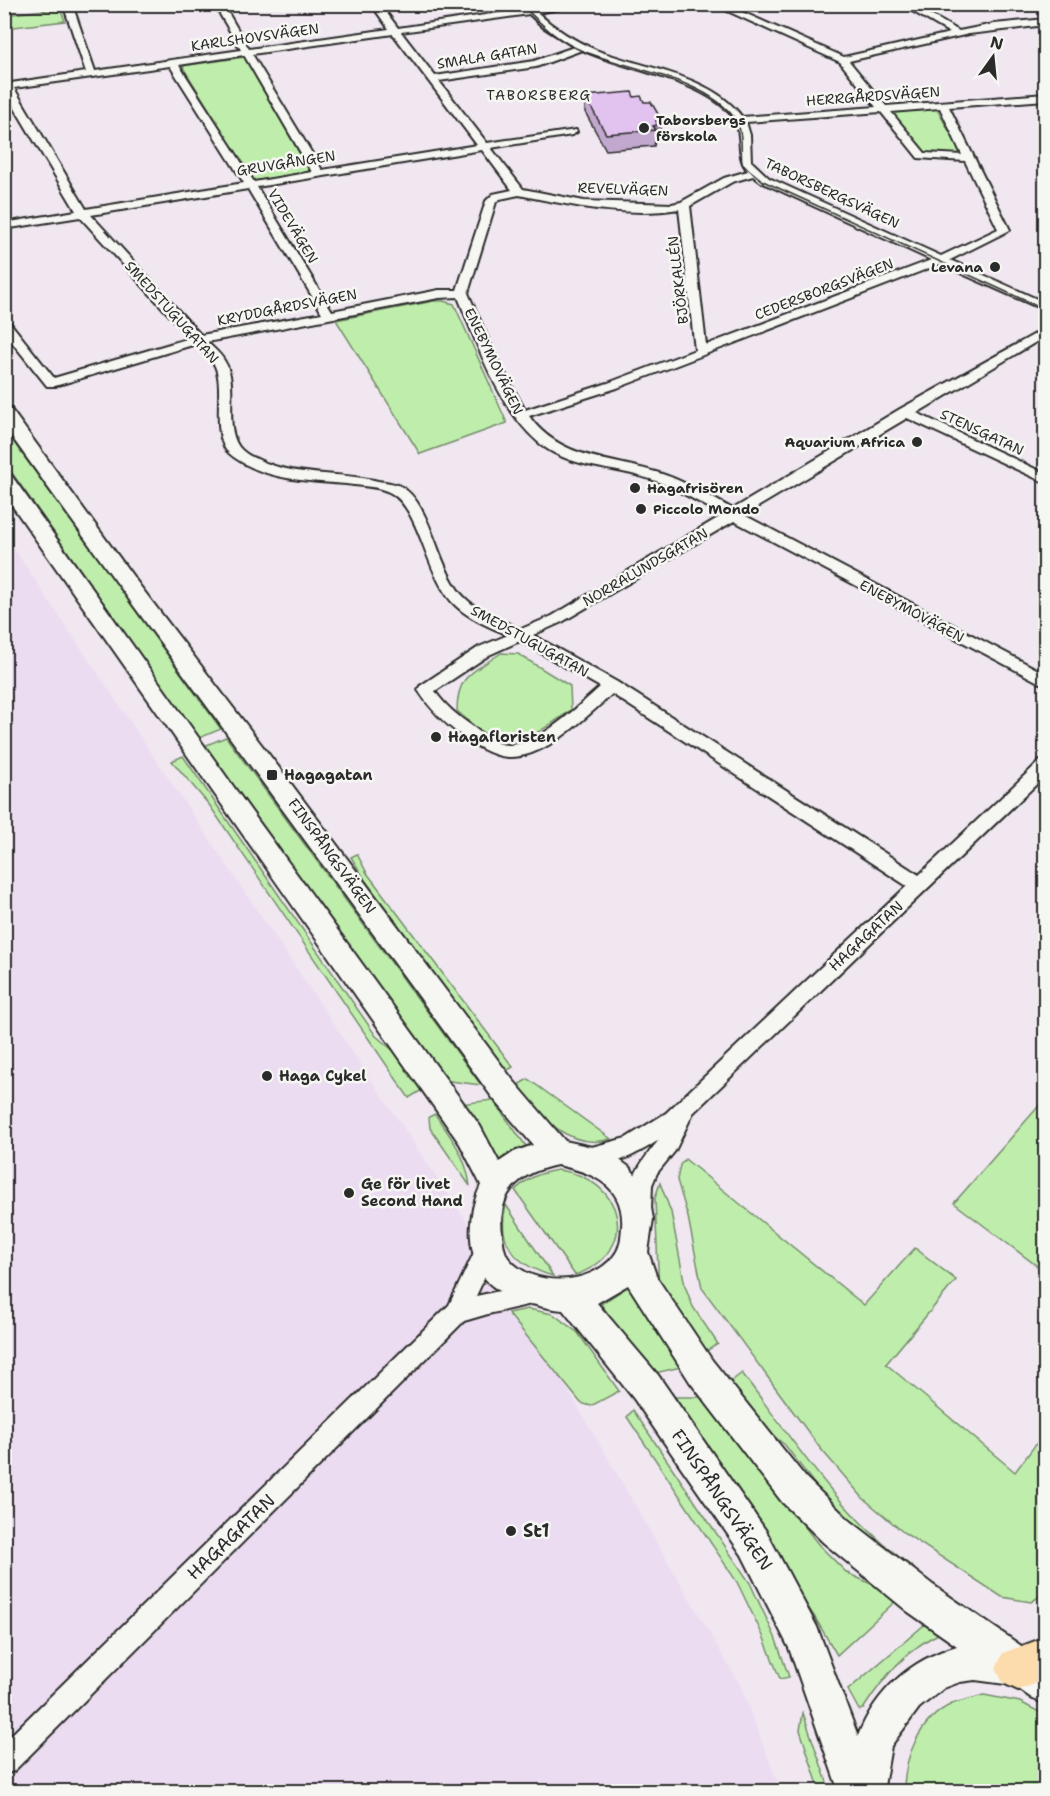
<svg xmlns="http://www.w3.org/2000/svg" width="1050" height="1796" font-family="'Shantell Sans',sans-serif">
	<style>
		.built { fill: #ecdcf1 }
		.green { fill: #bfeeac; stroke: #758c6c; stroke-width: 1.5 }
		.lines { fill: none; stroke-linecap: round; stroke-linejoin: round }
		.minor-casing { stroke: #2b2b2b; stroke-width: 4 }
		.secondary-casing { stroke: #2b2b2b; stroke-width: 4 }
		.trunk-casing { stroke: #2b2b2b; stroke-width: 4 }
		.minor { fill: #f6f6f2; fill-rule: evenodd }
		.secondary { fill: #f6f6f2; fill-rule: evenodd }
		.trunk { fill: #fcdcac; fill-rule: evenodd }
		.tram { stroke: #2b2b2b; stroke-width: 1.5 }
		.wall { fill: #c2a8ce; stroke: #2b2b2b; stroke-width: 1.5 }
		.shaded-wall { fill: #9e88a8; stroke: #2b2b2b; stroke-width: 1.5 }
		.building { fill: #e2c3f0; stroke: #2b2b2b; stroke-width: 1.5 }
		.poi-dot { fill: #2b2b2b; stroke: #f6f6f2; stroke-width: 2 }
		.labels { text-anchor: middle; stroke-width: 5; stroke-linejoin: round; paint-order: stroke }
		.far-street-label { font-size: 14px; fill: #2b2b2b; stroke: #f6f6f2 }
		.far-neighbourhood-label { font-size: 14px; letter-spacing: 1.5px; fill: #2b2b2b; stroke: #f6f6f2 }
		.far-poi-label { font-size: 14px; font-weight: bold; fill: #2b2b2b; stroke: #f6f6f2; text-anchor: start }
		.poi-label { font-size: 15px; font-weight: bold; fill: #2b2b2b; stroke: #f6f6f2; text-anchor: start }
		.street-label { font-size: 15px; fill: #2b2b2b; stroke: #f6f6f2 }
		.near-street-label { font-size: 18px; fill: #2b2b2b; stroke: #f6f6f2 }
		.near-poi-label { font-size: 18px; font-weight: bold; fill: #2b2b2b; stroke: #f6f6f2; text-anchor: start }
	</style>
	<rect width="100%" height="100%" fill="#f0e7f1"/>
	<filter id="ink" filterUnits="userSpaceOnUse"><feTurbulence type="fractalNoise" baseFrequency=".0167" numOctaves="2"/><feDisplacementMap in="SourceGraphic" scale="12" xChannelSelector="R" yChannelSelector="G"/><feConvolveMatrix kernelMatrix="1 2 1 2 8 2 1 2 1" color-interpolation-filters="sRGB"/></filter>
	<g filter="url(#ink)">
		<polygon class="built" points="4,534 491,1258 740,1685 781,1791 5,1791"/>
		<g class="green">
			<polygon points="60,8 65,21 5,28 5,15"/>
			<polygon points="245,57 310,172 254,181 182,66"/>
			<polygon points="936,108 962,154 925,155 891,111"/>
			<polygon points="434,301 443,301 454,304 507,423 420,454 336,320"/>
			<polygon points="4,430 5,430 221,729 199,738 5,463"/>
			<path d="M501,653L518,654L570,686L571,710C546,727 518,753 486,735C476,729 467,719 457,711C457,674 474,672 501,653Z"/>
			<polygon points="226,737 481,1085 442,1080 204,746"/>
			<polygon points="183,756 376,1036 401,1057 425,1088 409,1098 210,806 172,761"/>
			<polygon points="357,854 367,873 513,1067 506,1071 365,880 351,857"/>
			<path d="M528,1079L611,1139C570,1151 538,1116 518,1085Z"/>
			<polygon points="1045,1099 1045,1272 954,1203"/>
			<polygon points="493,1100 526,1146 509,1153 496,1163 459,1104"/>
			<path d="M435,1114C452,1139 466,1155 470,1186L430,1128L429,1117Z"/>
			<polygon points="685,1159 864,1305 915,1248 956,1280 886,1364 1015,1472 1045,1432 1045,1593 1031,1602 1002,1597 903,1532 863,1498 820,1448 702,1288 688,1217 677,1180 680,1165"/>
			<path d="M558,1170C625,1178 642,1253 575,1275L515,1190C529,1177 540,1173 558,1170Z"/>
			<polygon points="660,1183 671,1212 685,1286 693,1307 718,1344 701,1354 659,1292 655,1198"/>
			<path d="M506,1205L553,1276C517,1266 496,1244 506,1205Z"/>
			<polygon points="630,1285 640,1305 685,1366 651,1374 601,1304"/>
			<polygon points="528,1309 553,1314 578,1333 619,1391 591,1406 581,1403 508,1313"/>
			<path d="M742,1373C794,1442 843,1518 914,1568L913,1577L839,1517L785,1445L752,1419L725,1386Z"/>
			<polygon points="666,1397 706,1397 818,1544 847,1573 900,1597 837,1655 814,1616"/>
			<polygon points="633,1410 750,1583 775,1637 789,1677 780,1679 764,1638 737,1582 627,1417"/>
			<path d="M930,1620L942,1632C906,1649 884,1677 863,1709L859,1710L848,1690Z"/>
			<path d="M984,1695L1020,1702L1045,1715V1791H904C904,1758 919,1719 952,1704C962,1700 974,1698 984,1695Z"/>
			<polygon points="803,1713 830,1791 820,1791 800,1730"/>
		</g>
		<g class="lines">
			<defs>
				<g id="minor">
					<path d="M63,4H72L95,71L241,50L214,4H223L249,49L389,29L371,4H380L398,28L525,9L520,4H530L533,8L558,4H584L538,13C555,29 575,41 596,50C642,68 712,75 742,117L876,107L840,62L712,4H724L844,57L950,33L900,4H911L959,31L994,24L1046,19V25L969,34L849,61L886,106L1046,94V100L949,107L1010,230L950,260L1046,303V311L940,264L617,388L529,416C560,461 616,458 662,474C687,482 710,497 733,509L900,409L1046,328V336L917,413L1046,474V483L907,418L744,515L1046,674V686L734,521L562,622L533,635L617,682L919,875L1040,761L1046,759V775L693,1113L675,1151L657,1173L652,1185L651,1209L648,1216L640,1219L632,1216C620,1189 643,1159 659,1140C639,1153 604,1173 580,1164L577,1157L580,1150L626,1138L666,1113L907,886L612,694C586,717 545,759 508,757C491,756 475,745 462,736C444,723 430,709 418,690L420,686L479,647L508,635C490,627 470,619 456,606C426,578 421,510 391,493C379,486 360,486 346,484C313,481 279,481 249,466C241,462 231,456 226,450C211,427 226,386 214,364C210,357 202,350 196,344L55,386H47L4,332V320H8L54,378L190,338L80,217L4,229V223L76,211L4,90V84L86,72ZM529,14L543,27L574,47L534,61L435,76L401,32ZM393,34L477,145L322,170L252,54ZM582,50C623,70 703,79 732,116C745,133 734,156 748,171L724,178L681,202L672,204L584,201L523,189L491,148L572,135L577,132L576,130L487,143L439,81L536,67ZM244,55L312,172L254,182L179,65ZM170,66L244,183L86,209L14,88ZM940,108L962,155L925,153L891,112ZM881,112L918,158L965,161L998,229L941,256L769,178L751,161L750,135L746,122ZM482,150L512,190L493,194L486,201L457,290H439L332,311L257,187ZM753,176L761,182L931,260L706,345L690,206L732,182ZM248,189L322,313L201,335L91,215ZM519,195C570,205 627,218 679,209L695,350L608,383L525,410L496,357L468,293L496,202L500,199ZM458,297C478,346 498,407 538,442C567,468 614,467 650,479C675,487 699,503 723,515L552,616L521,629C502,620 480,613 465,598C437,571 432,502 400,486C394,483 384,482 378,481C338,471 295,478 257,459C251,457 243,452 239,447C223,425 239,384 225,362C221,354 213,348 207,342L439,298ZM520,641L600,687C578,706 539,746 508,745C495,745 482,734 472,726C458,716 445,706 435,691L489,655Z"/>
					<polygon points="488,1237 496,1240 499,1247 476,1296 537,1283 545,1287 548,1294 545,1301 488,1314 464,1321 14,1771 4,1774 4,1742 449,1305 480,1240"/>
				</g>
				<path id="secondary" d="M4,407L10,408L140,586L280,769L512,1079L565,1141L592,1147L617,1158L629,1167L639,1179L650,1202L653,1219L648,1252L657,1278L712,1360L806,1478L848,1519L933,1585L1046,1663V1704L1033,1699L1013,1685L975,1680L960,1682L944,1688L919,1708L891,1746L883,1792H839L789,1648L742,1555L634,1399L563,1310C543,1309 503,1297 489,1283C465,1257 467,1214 481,1185L460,1144L4,494V473L11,475L248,807L480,1126L499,1162L514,1152L533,1145L492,1097C330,873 165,651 4,426ZM557,1165C592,1172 625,1185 622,1227C621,1238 621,1248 613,1257C590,1285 534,1288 510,1260C504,1254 503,1243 502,1234C497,1193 518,1173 557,1165ZM628,1285L690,1382L782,1502L824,1543L907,1611L957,1646C911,1660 876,1690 858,1736L817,1627L766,1531L658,1375L597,1303Z"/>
				<polygon id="trunk" points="1046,1637 1046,1680 1018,1690 1003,1683 996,1668 1003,1653"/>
			</defs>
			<use href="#minor" class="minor-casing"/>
			<use href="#secondary" class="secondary-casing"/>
			<use href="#trunk" class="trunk-casing"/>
			<use href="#minor" class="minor"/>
			<use href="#secondary" class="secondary"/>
			<use href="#trunk" class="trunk"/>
			<path class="tram" d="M521,4C539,22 555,39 578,49C623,69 706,77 735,119C744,132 740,149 742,164L763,181L1046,310"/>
		</g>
		<polygon class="wall" points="585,96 634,97 660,135 657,135 656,141 655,141 654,146 606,150 585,112"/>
		<polygon class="shaded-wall" points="661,119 660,135 657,135 656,141 655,141 656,130 653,126 656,120"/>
		<polygon class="building" points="632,92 634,97 641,96 644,102 651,102 661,119 656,120 657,125 653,126 656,130 606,134 585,96"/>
	</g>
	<g class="poi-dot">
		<circle cx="644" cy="128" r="6"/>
		<circle cx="995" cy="267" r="6"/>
		<circle cx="917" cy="442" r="6"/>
		<circle cx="635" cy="488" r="6"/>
		<circle cx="641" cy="509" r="6"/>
		<circle cx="436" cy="737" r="6"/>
		<rect x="266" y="769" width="12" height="12" rx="3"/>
		<circle cx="267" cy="1076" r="6"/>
		<circle cx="349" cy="1193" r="6"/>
		<circle cx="511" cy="1531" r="6"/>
	</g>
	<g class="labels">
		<g class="far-street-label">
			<text transform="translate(255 37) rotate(-8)" y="5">KARLSHOVSVÄGEN</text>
			<text transform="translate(487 56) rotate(-9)" y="5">SMALA GATAN</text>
			<text transform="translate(873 96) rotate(-4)" y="5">HERRGÅRDSVÄGEN</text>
			<text transform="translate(286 163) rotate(-9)" y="5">GRUVGÅNGEN</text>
			<text transform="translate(623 189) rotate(2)" y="5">REVELVÄGEN</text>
			<text transform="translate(832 193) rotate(25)" y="5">TABORSBERGSVÄGEN</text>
			<text transform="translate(293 226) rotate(59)" y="5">VIDEVÄGEN</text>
			<text transform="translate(678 280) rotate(-97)" y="5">BJÖRKALLÉN</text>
			<text transform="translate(824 289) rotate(-21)" y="5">CEDERSBORGSVÄGEN</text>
			<text transform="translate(287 307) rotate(-11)" y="5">KRYDDGÅRDSVÄGEN</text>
			<text transform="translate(172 312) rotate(48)" y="5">SMEDSTUGUGATAN</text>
			<text transform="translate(494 361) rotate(64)" y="5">ENEBYMOVÄGEN</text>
			<text transform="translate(982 432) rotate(25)" y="5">STENSGATAN</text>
			<text transform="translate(645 567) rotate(-30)" y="5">NORRALUNDSGATAN</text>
			<text transform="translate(912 611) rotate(28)" y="5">ENEBYMOVÄGEN</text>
			<text transform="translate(530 641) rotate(29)" y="5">SMEDSTUGUGATAN</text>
		</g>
		<g class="far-neighbourhood-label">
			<text x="539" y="100">TABORSBERG</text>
		</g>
		<g class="far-poi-label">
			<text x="656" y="125">Taborsbergs<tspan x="656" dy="16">förskola</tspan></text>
			<text x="983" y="272" text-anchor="end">Levana</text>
			<text x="905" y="447" text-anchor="end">Aquarium Africa</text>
			<text x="647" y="493">Hagafrisören</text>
			<text x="653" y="514">Piccolo Mondo</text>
		</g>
		<g class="poi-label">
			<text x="448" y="742">Hagafloristen</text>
			<text x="284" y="780">Hagagatan</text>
			<text x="279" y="1081">Haga Cykel</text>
			<text x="361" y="1189">Ge för livet<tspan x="361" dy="17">Second Hand</tspan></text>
		</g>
		<g class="street-label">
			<text transform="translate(332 856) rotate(54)" y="5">FINSPÅNGSVÄGEN</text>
			<text transform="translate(866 936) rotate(-43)" y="5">HAGAGATAN</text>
		</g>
		<g class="near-street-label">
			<text transform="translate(722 1500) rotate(56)" y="6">FINSPÅNGSVÄGEN</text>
			<text transform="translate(231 1537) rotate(-44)" y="6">HAGAGATAN</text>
		</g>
		<g class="near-poi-label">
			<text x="523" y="1537">St1</text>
		</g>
	</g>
	<rect width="1050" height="1796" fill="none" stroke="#f6f6f2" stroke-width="24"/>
	<rect x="12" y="12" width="1026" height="1772" fill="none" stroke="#2b2b2b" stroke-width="2" filter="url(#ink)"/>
	<g transform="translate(993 57) rotate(15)" stroke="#f6f6f2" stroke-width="4.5" paint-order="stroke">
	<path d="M0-4.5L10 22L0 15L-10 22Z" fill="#2b2b2b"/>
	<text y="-9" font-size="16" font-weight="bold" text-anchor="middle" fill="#2b2b2b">N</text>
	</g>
</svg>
